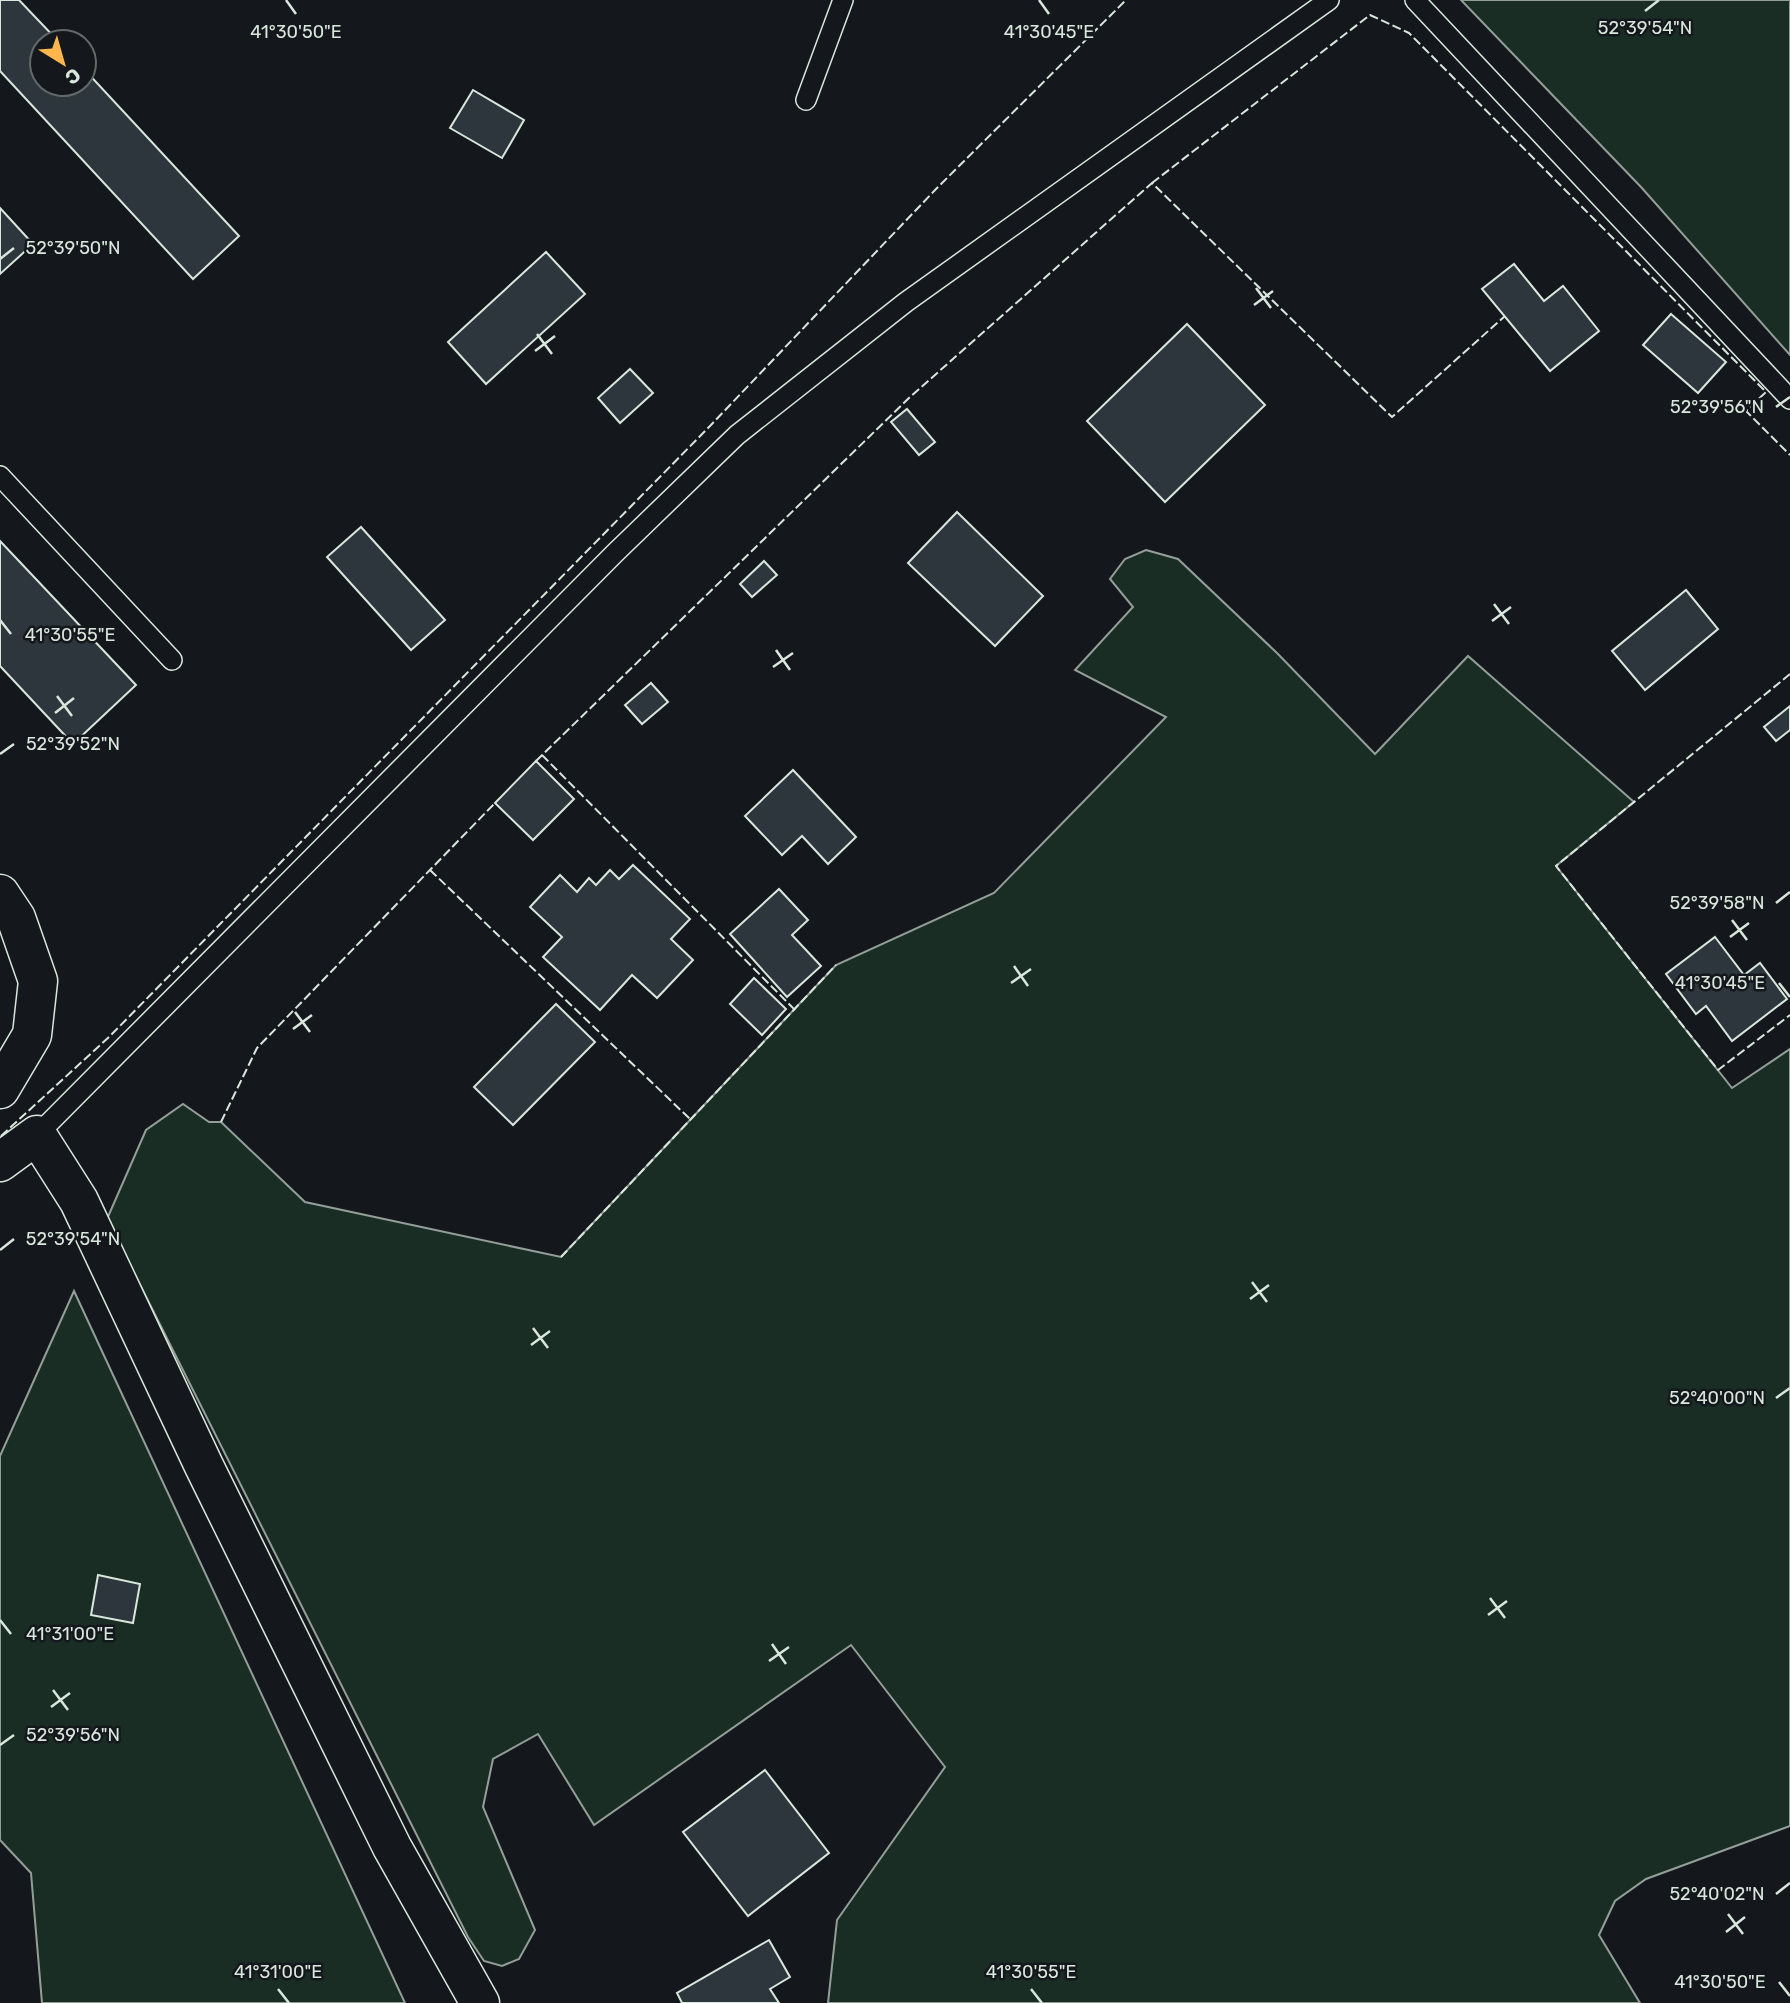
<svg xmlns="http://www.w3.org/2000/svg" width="1790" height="2003" font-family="Rubik,sans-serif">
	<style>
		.green { fill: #1a2d24; stroke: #939e99; stroke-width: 2 }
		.building { fill: #2c363c; stroke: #d8e6dc; stroke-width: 2 }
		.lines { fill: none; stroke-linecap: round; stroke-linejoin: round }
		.service-casing { stroke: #d8e6dc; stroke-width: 22 }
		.minor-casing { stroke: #d8e6dc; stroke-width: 41 }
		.tertiary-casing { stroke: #d8e6dc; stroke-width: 41 }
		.service { stroke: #14181c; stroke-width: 19 }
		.minor { stroke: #14181c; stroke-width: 38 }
		.tertiary { stroke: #14181c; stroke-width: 38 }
		.fence { stroke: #d8e6dc; stroke-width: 2; stroke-dasharray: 9 3.5; stroke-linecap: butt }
		.ticks { fill: none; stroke: #d8e6dc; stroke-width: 2.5 }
		.ticks-label { font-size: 18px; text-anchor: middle; fill: #d8e6dc; stroke: #14181c; stroke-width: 5; stroke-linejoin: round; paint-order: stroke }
	</style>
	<rect width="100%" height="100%" fill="#14181c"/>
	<g class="green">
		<polygon points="1461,0 1790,0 1790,355 1641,187"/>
		<polygon points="1146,550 1178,559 1277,653 1375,754 1468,656 1634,802 1556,866 1732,1088 1790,1049 1790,1826 1646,1879 1615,1901 1599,1935 1640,2003 828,2003 837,1920 945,1767 851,1645 594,1825 538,1734 493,1759 483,1807 535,1930 519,1959 502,1966 484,1961 468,1937 107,1219 146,1130 183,1104 209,1122 221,1122 305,1202 561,1257 836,965 994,893 1166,717 1075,670 1133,607 1110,579 1125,559"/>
		<polygon points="74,1291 405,2003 42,2003 31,1873 0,1840 0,1456"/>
	</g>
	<g class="building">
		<polygon points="0,0 19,0 59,42 42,42 42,84 84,84 84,69 239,236 193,279 0,71"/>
		<polygon points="473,90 524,120 502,158 450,128"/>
		<polygon points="0,208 33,244 0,274"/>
		<polygon points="546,252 585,294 486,384 448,342"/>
		<polygon points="1514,264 1544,301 1563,286 1599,331 1550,371 1482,289"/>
		<polygon points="1671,314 1726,362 1698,393 1643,345"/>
		<polygon points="1187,324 1265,405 1165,502 1087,421"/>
		<polygon points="630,369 653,393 620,423 598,398"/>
		<polygon points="907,409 935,442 919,455 891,422"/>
		<polygon points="957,512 1043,596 995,646 908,563"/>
		<polygon points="361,527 445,620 411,650 327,557"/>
		<polygon points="0,541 136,685 73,744 0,666"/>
		<polygon points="764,561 777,575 752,597 740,584"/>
		<polygon points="1686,590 1718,629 1645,690 1612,651"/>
		<polygon points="651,683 668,702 642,724 625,705"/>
		<polygon points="1790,706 1790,730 1776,741 1764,727"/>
		<polygon points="536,761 574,799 533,840 495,803"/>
		<polygon points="793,770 856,837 828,864 802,836 782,855 745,816"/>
		<polygon points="633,865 690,919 671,939 693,960 657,998 632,975 600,1010 543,957 562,937 530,907 560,875 577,892 589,878 596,885 610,870 619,879"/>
		<polygon points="779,889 808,920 792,935 821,966 787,997 730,934"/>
		<polygon points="1715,937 1744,975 1760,963 1787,999 1732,1041 1706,1006 1696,1014 1666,974"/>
		<polygon points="754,978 786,1009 762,1035 730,1004"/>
		<polygon points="556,1004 595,1042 513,1125 474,1087"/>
		<polygon points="98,1575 140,1584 133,1623 91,1615"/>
		<polygon points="765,1770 829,1853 748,1916 683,1832"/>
		<polygon points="769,1940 790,1977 770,1989 779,2003 682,2003 677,1993"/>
	</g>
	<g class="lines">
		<defs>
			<g id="service">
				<polyline points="1415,0 1790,399"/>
				<polyline points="806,100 843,0"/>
				<polyline points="0,476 172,660"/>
				<polyline points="37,1135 615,553 737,435 906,302 1329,0"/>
			</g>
			<polyline id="minor" points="0,1162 37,1135 79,1201 204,1466 392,1847 480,2003"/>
			<polyline id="tertiary" points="0,894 16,918 38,981 32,1035 0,1089"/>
		</defs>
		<use href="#service" class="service-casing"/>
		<use href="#minor" class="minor-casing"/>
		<use href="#tertiary" class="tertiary-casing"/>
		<use href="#service" class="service"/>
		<use href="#minor" class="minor"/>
		<use href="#tertiary" class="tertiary"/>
		<g class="fence">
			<polyline points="1152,183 1370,15 1409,33 1766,392 1746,411 1790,455"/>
			<polyline points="1790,674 1556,866 1718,1070 1790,1015"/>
			<polyline points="542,755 795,1010"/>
			<polyline points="536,761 910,397 1152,183 1392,417 1505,316"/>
			<polyline points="430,870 690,1119"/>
			<polyline points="221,1122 257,1048 495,803"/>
			<polyline points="1,1136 109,1037 710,426 937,188 1126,0"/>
			<polyline points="561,1257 836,965"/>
		</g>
	</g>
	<path class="ticks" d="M286,0L296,14M1039,0L1049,14M1645,11L1659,0M0,259L14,248M1256,288L1271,308M1254,305L1273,291M537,334L552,354M535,351L555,336M1776,407L1790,397M1494,604L1509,624M0,620L11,634M1492,621L1511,607M776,650L790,670M773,667L793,653M57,696L72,716M55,713L74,698M0,754L14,744M1776,903L1790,892M1732,920L1747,940M1730,937L1749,923M1014,966L1028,986M1011,983L1031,969M1779,983L1790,997M295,1012L310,1032M293,1029L312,1015M0,1250L14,1239M1252,1282L1267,1302M1250,1299L1269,1285M533,1328L548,1348M531,1345L550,1331M1776,1398L1790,1388M1490,1598L1505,1618M1488,1615L1507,1601M0,1620L11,1634M772,1644L786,1664M769,1661L789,1647M53,1690L68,1710M51,1707L70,1693M0,1745L14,1735M1776,1894L1790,1883M1728,1914L1743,1934M1726,1932L1745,1917M1779,1982L1790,1996M278,1989L289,2003M1031,1989L1042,2003"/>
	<g class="ticks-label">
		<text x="1645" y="34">52°39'54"N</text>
		<text x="296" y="38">41°30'50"E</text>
		<text x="1049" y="38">41°30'45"E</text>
		<text x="73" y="254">52°39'50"N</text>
		<text x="1717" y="413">52°39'56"N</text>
		<text x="70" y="641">41°30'55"E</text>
		<text x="73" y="750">52°39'52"N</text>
		<text x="1717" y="909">52°39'58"N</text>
		<text x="1720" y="989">41°30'45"E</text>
		<text x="73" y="1245">52°39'54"N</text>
		<text x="1717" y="1404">52°40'00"N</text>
		<text x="70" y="1640">41°31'00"E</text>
		<text x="73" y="1741">52°39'56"N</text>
		<text x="1717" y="1900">52°40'02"N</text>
		<text x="278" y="1978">41°31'00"E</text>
		<text x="1031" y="1978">41°30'55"E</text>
		<text x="1720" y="1988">41°30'50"E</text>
	</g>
	<g transform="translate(63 63) rotate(143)"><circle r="33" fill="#14181c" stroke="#626a69" stroke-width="2"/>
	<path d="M0-5L12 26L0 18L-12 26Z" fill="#ffb74d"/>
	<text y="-10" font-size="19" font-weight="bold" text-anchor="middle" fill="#d8e6dc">С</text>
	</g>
</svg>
